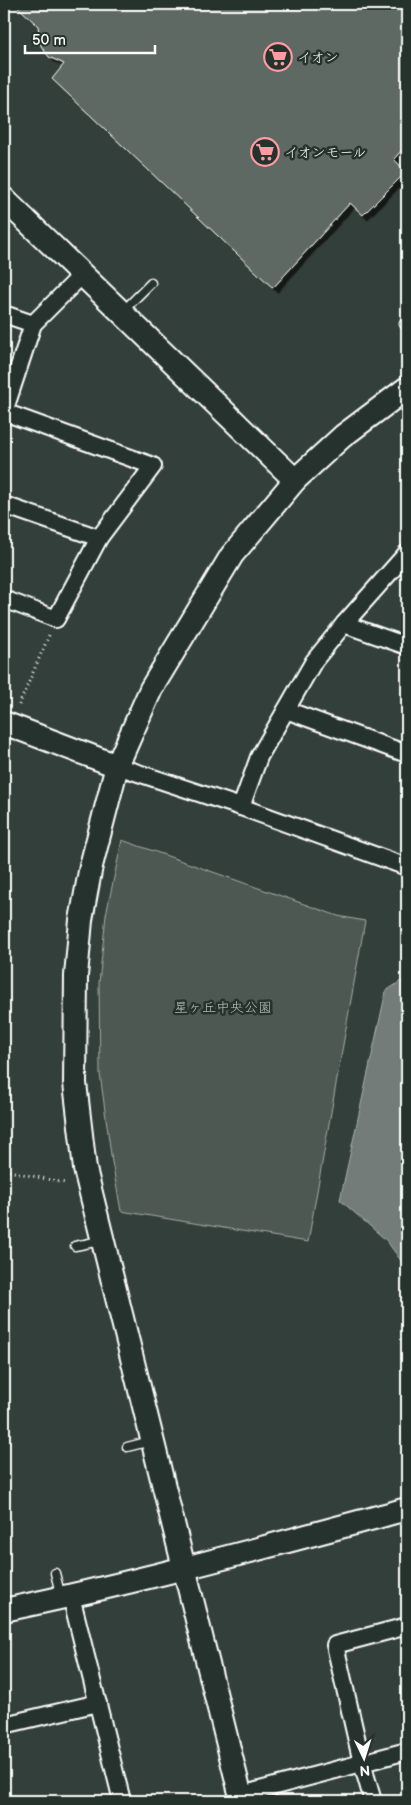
<svg xmlns="http://www.w3.org/2000/svg" width="411" height="1805" font-family="'Balsamiq Sans','Klee One',sans-serif">
	<style>
		.green { fill: #4d5853; stroke: #a6aca9 }
		.water { fill: #737b78; stroke: #abb0ae }
		.building { fill: #5f6964; stroke: #fff; filter: url(#shadow) }
		.lines { fill: none; stroke-linecap: round; stroke-linejoin: round }
		.lane-casing { stroke: #fff; stroke-width: 11 }
		.street-casing { stroke: #fff; stroke-width: 20 }
		.secondary-casing { stroke: #fff; stroke-width: 26 }
		.path { stroke: #fff; stroke-width: 3; stroke-dasharray: 1 4; stroke-linecap: butt }
		.lane { stroke: #26332d; stroke-width: 8 }
		.street { stroke: #26332d; stroke-width: 16 }
		.secondary { stroke: #26332d; stroke-width: 22 }
		.labels { text-anchor: middle; stroke-width: 5; stroke-linejoin: round; paint-order: stroke }
		.poi-label { font-size: 14px; fill: #fff; stroke: #26332d; text-anchor: start }
		.park-label { font-size: 14px; fill: #b8bcba; stroke: #26332d }
	</style>
	<defs>
		<filter id="shadow"><feDropShadow dx="4.5" dy="4.5" stdDeviation="0" flood-color="#0009"/></filter>
	</defs>
	<rect width="100%" height="100%" fill="#333f3a"/>
	<filter id="ink" filterUnits="userSpaceOnUse"><feTurbulence type="fractalNoise" baseFrequency=".02" numOctaves="2"/><feDisplacementMap in="SourceGraphic" scale="10" xChannelSelector="R" yChannelSelector="G"/><feConvolveMatrix kernelMatrix="1 2 1 2 8 2 1 2 1" color-interpolation-filters="sRGB"/></filter>
	<g filter="url(#ink)">
		<polygon class="green" points="122,840 338,916 365,921 308,1242 121,1211 112,1162 100,1074 99,983 106,915"/>
		<polygon class="water" points="407,977 407,1269 386,1240 340,1200 386,991"/>
		<polygon class="building" points="15,4 407,4 407,144 394,159 406,172 363,215 350,203 273,288 52,79 64,64 49,57 41,46 38,26"/>
		<g class="lines">
			<defs>
				<g id="lane">
					<polyline points="123,311 151,283"/>
					<polyline points="404,324 407,328"/>
					<polyline points="75,1246 100,1241"/>
					<polyline points="127,1447 151,1441"/>
					<polyline points="55,1573 61,1597"/>
				</g>
				<g id="street">
					<polyline points="4,314 33,324"/>
					<polyline points="4,412 153,466 99,538 56,619 4,599"/>
					<polyline points="4,412 33,324 83,274"/>
					<polyline points="4,505 99,538"/>
					<polyline points="344,624 407,646"/>
					<polyline points="286,710 407,754"/>
					<polyline points="117,766 241,807 407,867"/>
					<polyline points="241,807 259,757 314,661 344,624 407,553"/>
					<polyline points="71,1596 122,1801"/>
					<polyline points="4,1725 98,1703"/>
					<polyline points="241,1795 407,1751"/>
					<polyline points="373,1801 362,1763 335,1645 407,1626"/>
				</g>
				<g id="secondary">
					<polyline points="4,199 295,480"/>
					<polyline points="4,723 117,766"/>
					<path d="M4,1610C140,1582 273,1545 407,1509"/>
					<polyline points="242,1801 85,1169 75,1083 76,976 81,920 91,866 117,766 151,689 232,555 295,480 343,436 407,388"/>
				</g>
			</defs>
			<use href="#lane" class="lane-casing"/>
			<use href="#street" class="street-casing"/>
			<use href="#secondary" class="secondary-casing"/>
			<g class="path">
				<polyline points="19,705 50,633"/>
				<polyline points="4,753 7,743"/>
				<polyline points="4,1170 65,1183"/>
			</g>
			<use href="#lane" class="lane"/>
			<use href="#street" class="street"/>
			<use href="#secondary" class="secondary"/>
		</g>
	</g>
	<defs>
		<symbol id="supermarket-ring" viewBox="-11 -11 22 22"><circle r="9.5" fill="#26332d" stroke="#ff9aa2" stroke-width="1.5"/><path d="M-6-5.5h2.5l.6 2H6L4.5 2H-2.5L-4.4-4H-6ZM-1.5 3.2a1.3 1.3 0 1 0 .1 0ZM3 3.2a1.3 1.3 0 1 0 .1 0Z" fill="#ff9aa2"/></symbol>
	</defs>
	<g fill-rule="evenodd">
		<use href="#supermarket-ring" x="262" y="41" width="32" height="32"/>
		<use href="#supermarket-ring" x="249" y="136" width="32" height="32"/>
	</g>
	<g class="labels">
		<g class="poi-label">
			<text x="297" y="62">イオン</text>
			<text x="284" y="157">イオンモール</text>
		</g>
		<g class="park-label">
			<text x="223" y="1012">星ヶ丘中央公園</text>
		</g>
	</g>
	<rect width="411" height="1805" fill="none" stroke="#26332d" stroke-width="20"/>
	<rect x="10" y="10" width="391" height="1785" fill="none" stroke="#fff" stroke-width="2" filter="url(#ink)"/>
	<g transform="translate(364 1758) rotate(176)" stroke="#26332d" stroke-width="4" paint-order="stroke">
	<path d="M0-4L9 19L0 12L-9 19Z" fill="#ffffff"/>
	<text y="-8" font-size="14" font-weight="bold" text-anchor="middle" fill="#ffffff">N</text>
	</g>
	<path d="M25 45v8h130v-8" fill="none" stroke="#ffffff" stroke-width="2.5"/>
	<text x="32" y="45" font-size="15" fill="#ffffff" stroke="#26332d" stroke-width="4" paint-order="stroke">50 m</text>
</svg>
